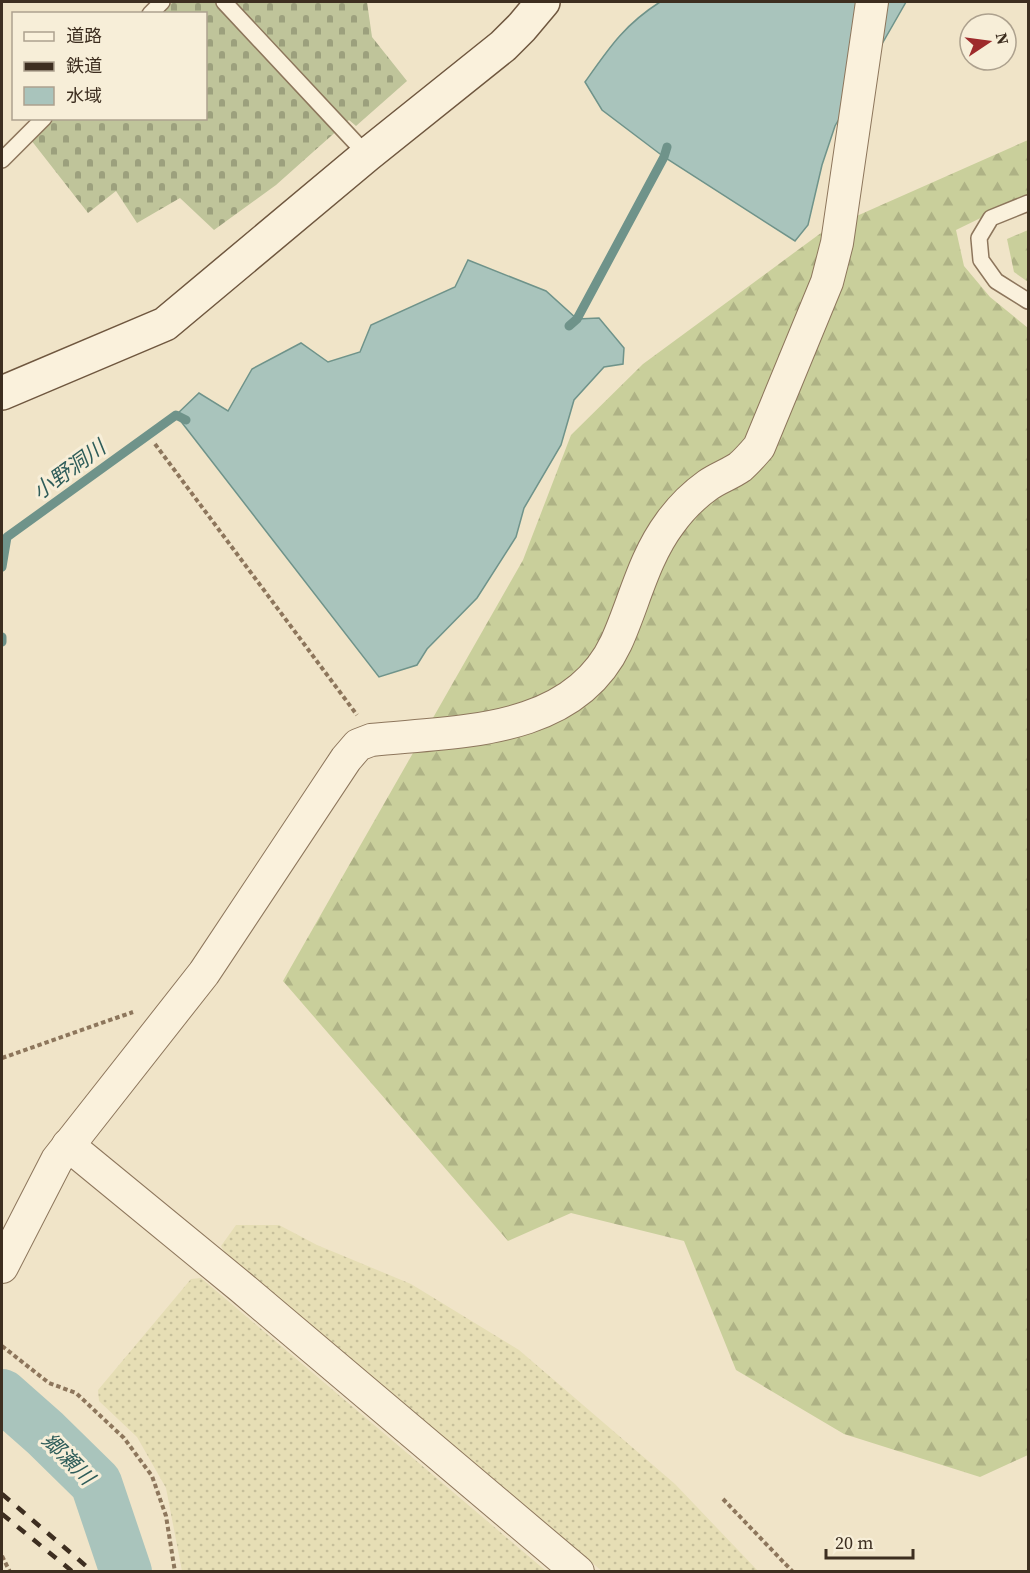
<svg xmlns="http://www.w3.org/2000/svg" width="1030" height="1573" font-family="'Source Serif 4','Noto Sans JP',serif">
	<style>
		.farmland { fill: url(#farmland-dots) }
		.forest { fill: url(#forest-firs) }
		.cemetery { fill: url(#cemetery-stones) }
		.water { fill: #a9c4bc; stroke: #6f938a; stroke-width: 1.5 }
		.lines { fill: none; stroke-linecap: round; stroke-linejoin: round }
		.stream { stroke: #6f938a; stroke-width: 9 }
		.river { stroke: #a9c4bc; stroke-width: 52 }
		.lane-casing { stroke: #8d765c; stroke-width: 18 }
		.street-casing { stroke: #8d765c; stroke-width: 34 }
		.secondary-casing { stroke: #6f573f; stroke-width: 36 }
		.path { stroke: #8d765c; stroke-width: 4; stroke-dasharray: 4.5 3; stroke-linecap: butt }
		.lane { stroke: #faf1dc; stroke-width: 15 }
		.street { stroke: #faf1dc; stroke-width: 32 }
		.secondary { stroke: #faf1dc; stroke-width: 33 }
		.rail { stroke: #3d2e20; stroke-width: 4.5; stroke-dasharray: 10 10; stroke-linecap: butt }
		.labels { text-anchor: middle; stroke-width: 6; stroke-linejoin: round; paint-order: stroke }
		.water-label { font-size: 21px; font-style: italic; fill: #2f5d5a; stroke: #f7eed8 }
	</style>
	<defs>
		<pattern id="farmland-dots" width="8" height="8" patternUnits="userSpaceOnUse" patternTransform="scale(1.5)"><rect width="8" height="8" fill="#e6deb5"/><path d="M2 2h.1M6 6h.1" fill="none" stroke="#c6bf9b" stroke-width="1.8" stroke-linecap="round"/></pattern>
		<pattern id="forest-firs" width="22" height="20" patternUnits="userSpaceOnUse" patternTransform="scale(1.5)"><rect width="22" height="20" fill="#c9cf9b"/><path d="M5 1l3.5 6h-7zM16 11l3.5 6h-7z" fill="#aeb285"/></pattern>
		<pattern id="cemetery-stones" width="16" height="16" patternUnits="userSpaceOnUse" patternTransform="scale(1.5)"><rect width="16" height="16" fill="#bfc49a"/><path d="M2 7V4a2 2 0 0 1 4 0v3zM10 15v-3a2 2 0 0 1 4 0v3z" fill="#9ca07d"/></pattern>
	</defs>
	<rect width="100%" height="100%" fill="#f0e4c8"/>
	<g class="farmland">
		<polygon points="236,1225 279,1225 317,1245 411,1284 519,1350 675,1484 758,1571 602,1571 501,1489 227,1257 221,1246"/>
		<polygon points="201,1278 546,1571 182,1571 166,1488 137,1437 99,1401 98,1390 191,1279"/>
	</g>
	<g class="forest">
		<polygon points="1028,140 1028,195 956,230 964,266 990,297 1028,328 1028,1455 980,1477 844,1434 736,1370 684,1241 571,1213 508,1241 283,981 523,560 571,435 643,364 825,230"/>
		<polygon points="1028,230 1028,282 1014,272 1007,239"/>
	</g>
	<polygon class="cemetery" points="173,2 367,2 372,37 407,81 356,126 349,120 276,185 214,230 180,198 137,223 116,191 88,213 31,140 53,119 206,118 206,14 160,13"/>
	<g class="water">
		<path d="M660,2H906L835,126L822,165L808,225L795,241L664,157L602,110L585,82C609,48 624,25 660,2Z"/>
		<polygon points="468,260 546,291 577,319 599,318 624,348 623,364 604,367 574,400 561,445 524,508 516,537 477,598 427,649 417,665 379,677 176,415 199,393 228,411 252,369 301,343 328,362 360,352 371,325 455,287"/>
	</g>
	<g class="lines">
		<g class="stream">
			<polyline points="569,326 577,319 664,157 667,147"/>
			<polyline points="2,567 7,537 176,415 186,420"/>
			<polyline points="2,637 2,642"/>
		</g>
		<polyline class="river" points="2,1395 45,1433 96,1483 126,1572"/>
		<defs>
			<g id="lane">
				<polyline points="224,2 367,155"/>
				<polyline points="150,14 162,2"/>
				<polyline points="2,160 44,118"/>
				<polyline points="1028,203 991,218 979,238 981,260 996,281 1028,301"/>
			</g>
			<g id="street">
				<polyline points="68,1145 241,1287 578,1572"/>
				<path d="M2,1267L57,1160L204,973L346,759L358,745L371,740C457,731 573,735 616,643C634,604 643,559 670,523C680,509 694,495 708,485C718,478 730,474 740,467C747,461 753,454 759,447L827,282L837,243L872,2"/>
			</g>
			<polyline id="secondary" points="2,393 165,324 367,155 503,46 522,27 543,2"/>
		</defs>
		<use href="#lane" class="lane-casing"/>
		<use href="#street" class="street-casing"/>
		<use href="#secondary" class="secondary-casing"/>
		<g class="path">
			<polyline points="155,444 357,715"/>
			<polyline points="2,1058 133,1012"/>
			<polyline points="2,1346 49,1383 76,1393 124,1438 152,1476 166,1516 175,1572"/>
			<polyline points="723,1499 793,1572"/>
			<polyline points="2,1556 10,1572"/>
		</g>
		<use href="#lane" class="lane"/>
		<use href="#street" class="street"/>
		<use href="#secondary" class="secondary"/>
		<g class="rail">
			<polyline points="2,1494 93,1572"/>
			<polyline points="2,1514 73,1572"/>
		</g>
	</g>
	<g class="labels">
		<g class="water-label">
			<text transform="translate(69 470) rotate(-36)" y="7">小野洞川</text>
			<text transform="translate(68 1459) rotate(45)" y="7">郷瀬川</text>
		</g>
	</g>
	<rect width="1030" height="1573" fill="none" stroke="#3d2e20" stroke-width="6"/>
	<rect x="12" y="12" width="195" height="108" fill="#f7eed8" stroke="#ada18e" stroke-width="1.5"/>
	<rect x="24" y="32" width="30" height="9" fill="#faf1dc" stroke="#ada18e" stroke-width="1.5"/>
	<text x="66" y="42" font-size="18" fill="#3d2e20">道路</text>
	<rect x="24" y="62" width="30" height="9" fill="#3d2e20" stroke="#ada18e" stroke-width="1.5"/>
	<text x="66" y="72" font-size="18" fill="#3d2e20">鉄道</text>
	<rect x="24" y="87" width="30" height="18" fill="#a9c4bc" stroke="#ada18e" stroke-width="1.5"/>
	<text x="66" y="102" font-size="18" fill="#3d2e20">水域</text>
	<g transform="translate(988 42) rotate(77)"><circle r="28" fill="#f7eed8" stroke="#ada18e" stroke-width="1.5"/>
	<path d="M0-4.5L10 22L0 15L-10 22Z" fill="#9e2a2b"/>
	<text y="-9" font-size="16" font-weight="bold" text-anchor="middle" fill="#3d2e20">N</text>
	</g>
	<path d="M826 1549v9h87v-9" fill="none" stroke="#3d2e20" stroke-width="3"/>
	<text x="835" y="1549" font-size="18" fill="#3d2e20" stroke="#f7eed8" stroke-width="4.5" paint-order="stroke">20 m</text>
</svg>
